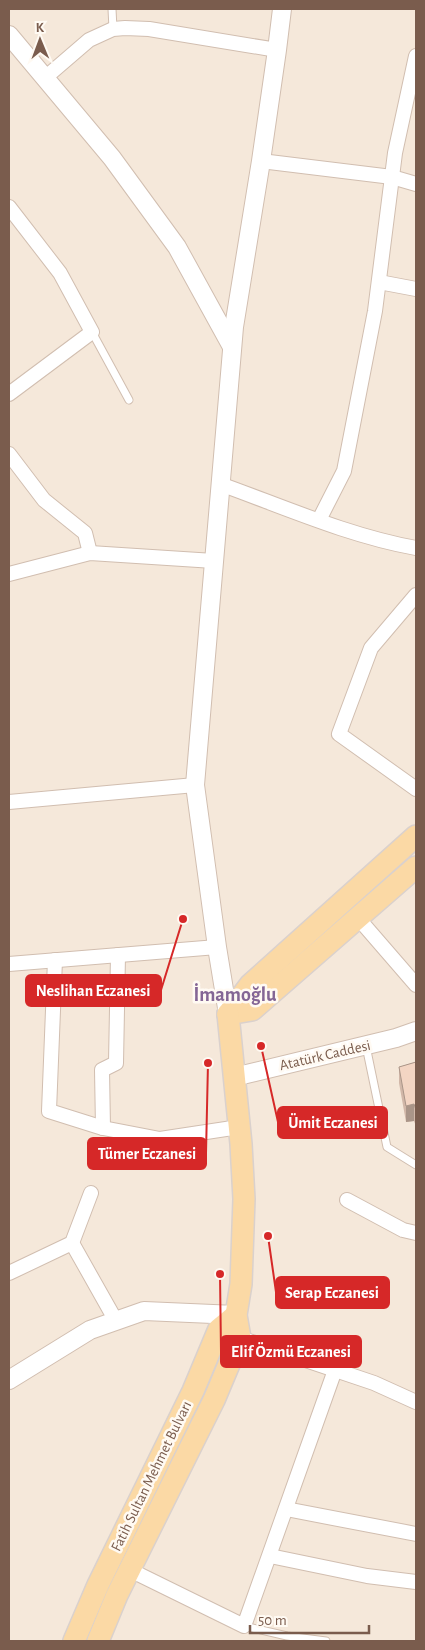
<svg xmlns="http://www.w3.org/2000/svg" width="425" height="1650" font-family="'Alegreya Sans',sans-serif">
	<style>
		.residential { fill: #f5e8da }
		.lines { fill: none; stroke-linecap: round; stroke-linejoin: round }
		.service-casing { stroke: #d1beb0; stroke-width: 9 }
		.minor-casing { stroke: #d1beb0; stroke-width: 16 }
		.tertiary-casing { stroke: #d1beb0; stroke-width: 20 }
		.primary-casing { stroke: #dad1cd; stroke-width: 24 }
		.service { stroke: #fff; stroke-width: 7 }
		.minor { stroke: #fff; stroke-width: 14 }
		.tertiary { stroke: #fff; stroke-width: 18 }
		.primary { stroke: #fbd9a5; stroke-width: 21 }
		.wall { fill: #d1b7a8 }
		.shaded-wall { fill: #aa9588 }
		.building { fill: #f3d5c3; stroke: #aa9588 }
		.labels { text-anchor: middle; stroke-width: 5; stroke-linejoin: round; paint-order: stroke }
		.street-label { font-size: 15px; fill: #7a5c4d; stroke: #fffaf3 }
		.district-label { font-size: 20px; font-weight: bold; fill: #846695; stroke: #fffaf3 }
		.leader { fill: none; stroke: #d62828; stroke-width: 2 }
		.callout-dot { fill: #d62828; stroke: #fffaf3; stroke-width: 2 }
		.callout { fill: #d62828; stroke: #d62828; stroke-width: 2 }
		.callout-label { font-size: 16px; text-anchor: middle; font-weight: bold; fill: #fff }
	</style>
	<rect width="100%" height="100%" fill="#fdf6ec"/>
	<rect class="residential" x="9" y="9" width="407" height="1632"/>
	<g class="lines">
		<defs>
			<g id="service">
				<polyline points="112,9 113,29"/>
				<polyline points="92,332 129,400"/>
				<polyline points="366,1046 387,1147 416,1165"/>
				<polyline points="244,1626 287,1636 326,1641"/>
			</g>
			<g id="minor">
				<polyline points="46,77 89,40 113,29 125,28 149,29 277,50"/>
				<polyline points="261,161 392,177 416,184"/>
				<polyline points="9,207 60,273 92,332 9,394"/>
				<polyline points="379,282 416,289"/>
				<polyline points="9,454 44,500 85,533 90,553"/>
				<path d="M220,484C284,507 349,536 416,548"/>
				<polyline points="319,520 344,471 375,311 395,153 416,56"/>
				<polyline points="9,574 90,553 214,561"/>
				<polyline points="416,595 371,648 339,734 416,789"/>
				<polyline points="9,802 195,785"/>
				<polyline points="358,918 416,985"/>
				<polyline points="55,960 49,1111 103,1128 160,1139 239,1127"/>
				<polyline points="9,964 217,947"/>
				<polyline points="103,1128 102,1070 116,1063 118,955"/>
				<polyline points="347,1200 403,1230 416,1233"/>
				<polyline points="72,1243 116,1321"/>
				<polyline points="9,1273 72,1243 91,1193"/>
				<polyline points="240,1338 374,1383 416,1402"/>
				<polyline points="286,1509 416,1534"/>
				<polyline points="270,1556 367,1576 416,1582"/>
				<polyline points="130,1570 244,1626 335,1370"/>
			</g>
			<g id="tertiary">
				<polyline points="9,35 112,158 177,247 232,347"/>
				<polyline points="228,1014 217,947 195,785 234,327 261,161 277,50 282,9"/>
				<polyline points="234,1077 396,1038 416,1031"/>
				<polyline points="9,1380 90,1330 144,1311 236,1315"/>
			</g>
			<g id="primary">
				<polyline points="228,1014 250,985 416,836"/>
				<polyline points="228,1014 252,1010 416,867"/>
				<polyline points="74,1641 98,1585 193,1391 219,1329 236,1315"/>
				<polyline points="98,1641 117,1595 214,1400 240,1338 236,1315 241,1284 244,1199 241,1144 228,1014"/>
			</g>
		</defs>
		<use href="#service" class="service-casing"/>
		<use href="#minor" class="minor-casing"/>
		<use href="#tertiary" class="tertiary-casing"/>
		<use href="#primary" class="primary-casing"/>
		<use href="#service" class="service"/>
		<use href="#minor" class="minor"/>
		<use href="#tertiary" class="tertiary"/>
		<use href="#primary" class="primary"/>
	</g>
	<polygon class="wall" points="416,1062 416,1126 414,1121 406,1122 399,1083 399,1067"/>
	<polygon class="shaded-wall" points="414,1104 414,1121 406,1122 406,1106"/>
	<polygon class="building" points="416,1062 416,1110 414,1104 406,1106 399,1067"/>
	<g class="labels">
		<g class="street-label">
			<text transform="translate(325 1055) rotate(-13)" y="5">Atatürk Caddesi</text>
			<text transform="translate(151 1476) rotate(-64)" y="5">Fatih Sultan Mehmet Bulvarı</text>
		</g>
		<g class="district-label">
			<text x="235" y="1001">İmamoğlu</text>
		</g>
	</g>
	<path class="leader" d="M183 919L161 990M261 1046L278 1122M208 1063L206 1153M268 1236L276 1292M220 1274L221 1352"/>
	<g class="callout-dot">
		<circle cx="183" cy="919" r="5"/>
		<circle cx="261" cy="1046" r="5"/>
		<circle cx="208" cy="1063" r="5"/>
		<circle cx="268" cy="1236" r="5"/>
		<circle cx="220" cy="1274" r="5"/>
	</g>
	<g class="callout">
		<rect x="26" y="975" width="135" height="31" rx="5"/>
		<rect x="278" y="1107" width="109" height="31" rx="5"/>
		<rect x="88" y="1138" width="118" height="31" rx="5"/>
		<rect x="276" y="1277" width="113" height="31" rx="5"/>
		<rect x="221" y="1336" width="140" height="31" rx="5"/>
	</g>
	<g class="callout-label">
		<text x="93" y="996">Neslihan Eczanesi</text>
		<text x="333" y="1128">Ümit Eczanesi</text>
		<text x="147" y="1159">Tümer Eczanesi</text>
		<text x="332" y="1298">Serap Eczanesi</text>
		<text x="291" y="1357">Elif Özmü Eczanesi</text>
	</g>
	<rect width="425" height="1650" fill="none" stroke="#7a5c4d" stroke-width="20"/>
	<g transform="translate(40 40) rotate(359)" stroke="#fffaf3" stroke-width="4" paint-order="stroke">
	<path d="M0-4L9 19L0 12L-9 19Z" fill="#7a5c4d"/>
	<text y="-8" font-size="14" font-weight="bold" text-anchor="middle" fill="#7a5c4d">K</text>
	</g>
	<path d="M250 1625v8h119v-8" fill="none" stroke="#7a5c4d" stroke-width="2.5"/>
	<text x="258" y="1625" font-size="15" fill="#7a5c4d" stroke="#fffaf3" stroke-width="4" paint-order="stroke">50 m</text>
</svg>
